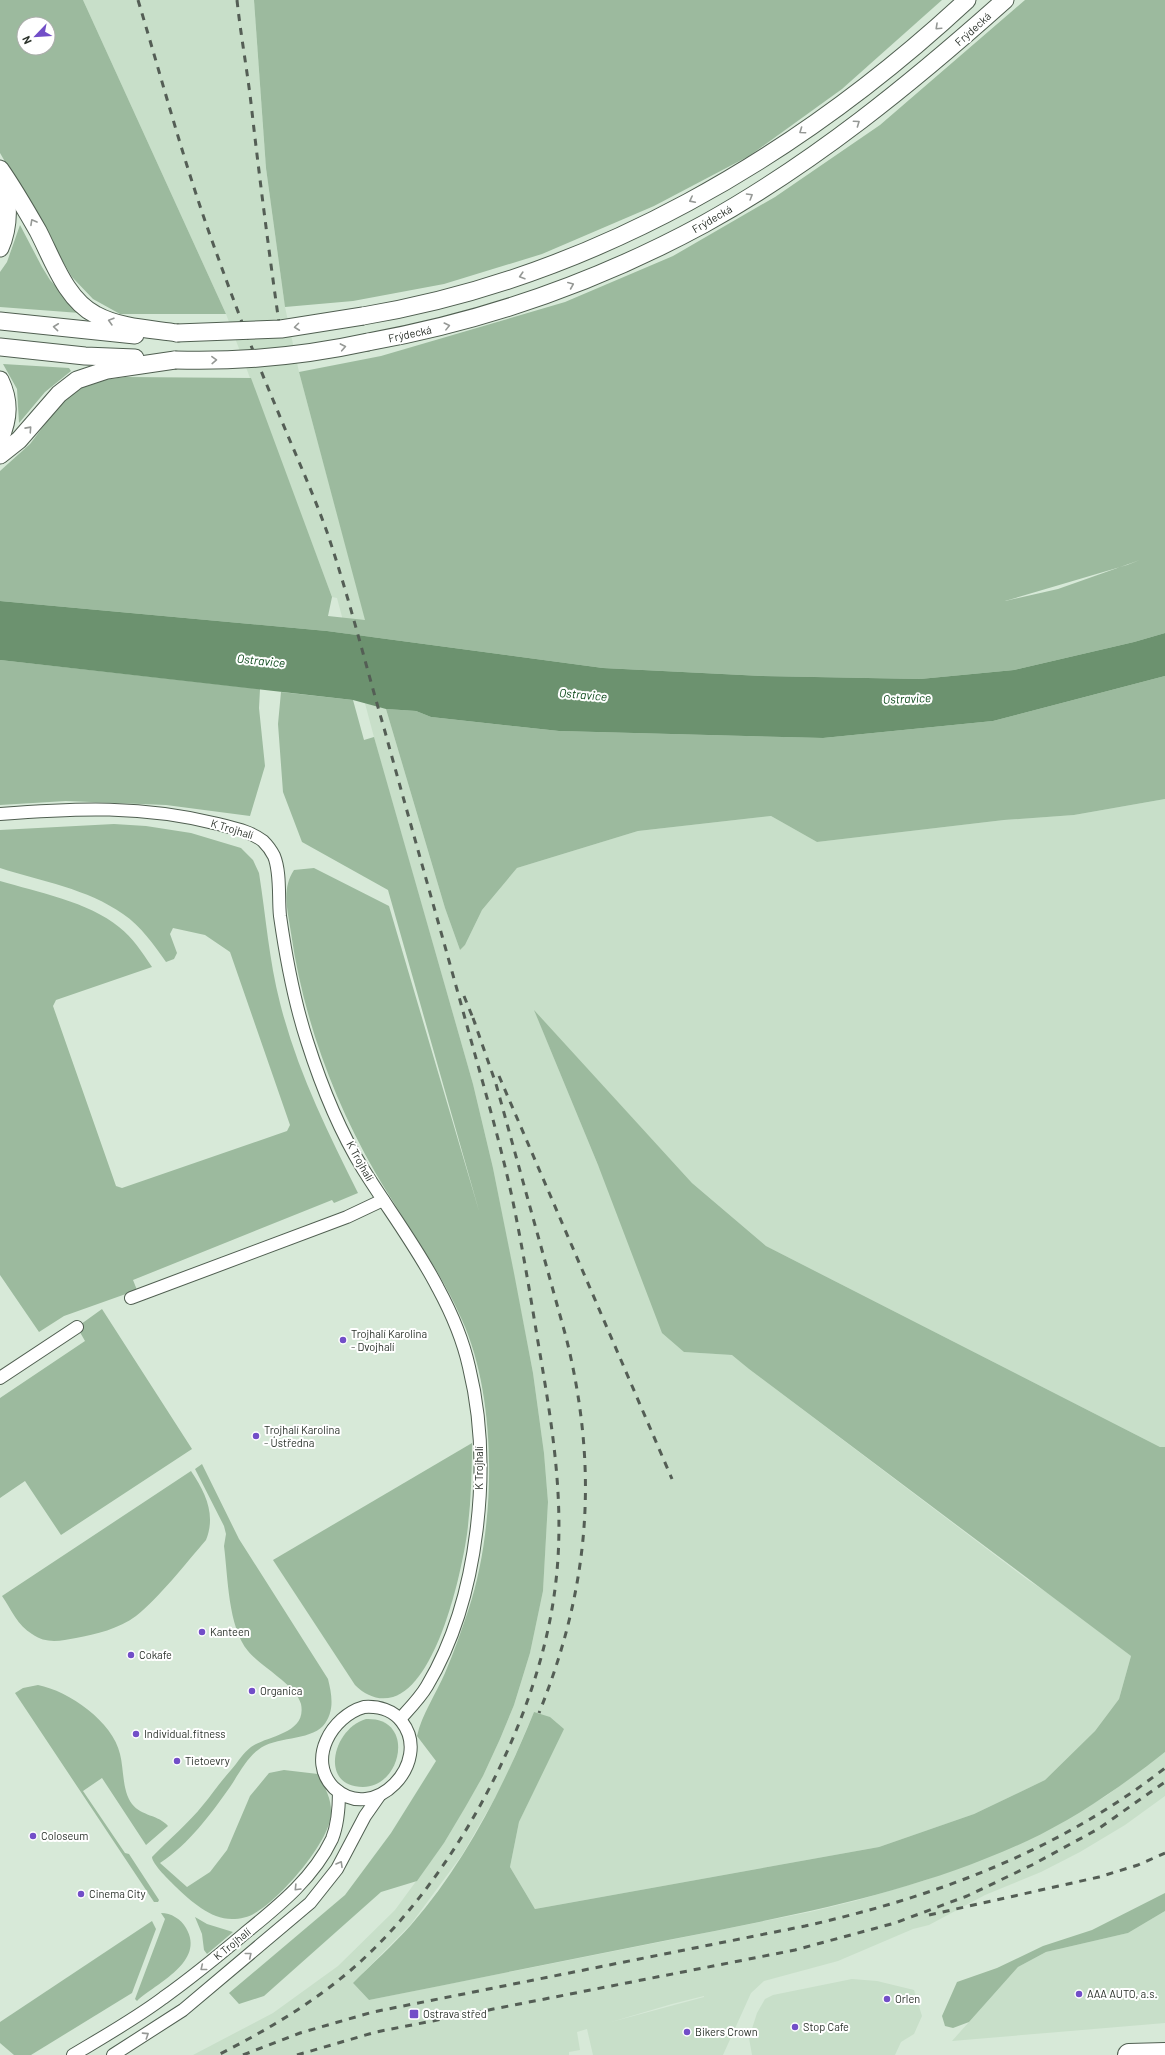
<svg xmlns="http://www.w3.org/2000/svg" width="1165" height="2055" font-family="Barlow,sans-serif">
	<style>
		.built { fill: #c8dfc9; fill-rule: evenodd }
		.green { fill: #9cba9e; fill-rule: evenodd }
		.water { fill: #6c926f }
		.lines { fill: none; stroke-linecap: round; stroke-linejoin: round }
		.street-casing { stroke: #505f51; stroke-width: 14 }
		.secondary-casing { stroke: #505f51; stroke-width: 19 }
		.highway-casing { stroke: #505f51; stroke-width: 24 }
		.street { stroke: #fff; stroke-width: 12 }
		.secondary { stroke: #fff; stroke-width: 17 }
		.highway { stroke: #fff; stroke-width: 22 }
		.rail { stroke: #545e55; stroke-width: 3; stroke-dasharray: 7 7; stroke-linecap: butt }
		.secondary-bridge-casing { stroke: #505f51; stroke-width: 19; stroke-linecap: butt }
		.secondary-bridge { stroke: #fff; stroke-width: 17 }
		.oneway { stroke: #959895 }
		.poi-dot { fill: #724ec8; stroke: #fff; stroke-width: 1.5 }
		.labels { text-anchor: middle; stroke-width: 4; stroke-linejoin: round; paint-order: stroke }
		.street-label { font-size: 11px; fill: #2b322b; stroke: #fff }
		.poi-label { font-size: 11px; fill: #2b322b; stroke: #fff; text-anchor: start }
		.water-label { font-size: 12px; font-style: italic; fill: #0c491a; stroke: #fff }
	</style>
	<rect width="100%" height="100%" fill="#d7e9d8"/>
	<g class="built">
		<path d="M83,0H254L266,168L285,307L299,372L379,670L386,709L445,908L460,950L465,945L482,910L517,868L638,831L771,816L817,842L1004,820L1074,815L1165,799V1447H1160L766,1246L692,1183L535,1012L598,1165L684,1352L733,1355L749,1369L1028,1580L1057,1599L1131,1656L1119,1699L1095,1731L1045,1780L974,1814L879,1847L535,1909L510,1867L519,1822L563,1729L534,1712L502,1786L462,1855L411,1924L353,1983L369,2000L810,1912L855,1901L926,1880L1026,1841L1106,1796L1165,1752V1796L1125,1825L1080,1852L1041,1872L985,1895L929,1925L913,1929L838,1961L764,1981L751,1993L723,2055H593L587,2029L577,2032L580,2050L569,2052V2055H193L273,2013L338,1966L395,1910L444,1843L483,1776L500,1739L514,1705L530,1653L543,1591L548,1502L544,1453L533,1373L493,1168L473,1084L379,756L337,598L332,597L226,314ZM704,1996V1997L611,2022L672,2004Z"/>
		<polygon points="1165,1911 1165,2023 952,2041 1018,1967 1046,1952 1128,1933"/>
		<polygon points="852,1979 877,1981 914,1990 922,2016 914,2034 901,2042 895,2055 752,2055 749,2038 757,2013 765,1999 773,1995"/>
	</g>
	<g class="green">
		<path d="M0,0H83L226,314H120L93,299L72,277L0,153ZM24,24H48V48H24Z"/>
		<polygon points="254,0 942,0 842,89 749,156 654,206 542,254 444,284 353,301 285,307 266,168"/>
		<path d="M1025,0H1165V633L1134,642L1014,670L920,679L762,676L603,668L327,631L0,601V552L10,553L0,552V471L30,444L60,404L88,382L125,377L251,378L332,597L328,616L365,620L299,372L381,356L565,302L673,256L775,197L880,125ZM1140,560L1058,589L1005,601L1127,565Z"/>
		<polygon points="20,225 42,267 50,280 80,313 0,307 0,272 7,262"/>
		<polygon points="3,364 69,368 71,371 45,392 19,423 17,389"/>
		<polygon points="0,660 260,689 259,708 265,766 250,816 166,805 66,801 0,805"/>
		<polygon points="1165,676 1165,799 1074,815 1004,820 817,842 771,816 638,831 517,868 482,910 465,945 460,950 445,908 386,709 416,711 431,717 559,731 823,738 993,721"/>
		<path d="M281,692L353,700L364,740L374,737L473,1084L493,1168L514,1273L533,1373L544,1453L548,1502L543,1591L530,1653L514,1705L500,1739L483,1776L466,1806L444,1843L417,1881L381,1892L264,1996L239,2004L229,1993L345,1895L391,1833L436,1761L417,1736C422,1714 436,1694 445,1673C454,1652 462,1629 469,1608C496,1526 498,1399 462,1320C439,1267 404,1222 375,1172C333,1099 303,1017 291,933C288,912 281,889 294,870L314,868L389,906L479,1211L388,890L302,842L283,792L278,724Z"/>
		<path d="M114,824L146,826L191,833L241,848L253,860L259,873C266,917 269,960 280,1003C297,1070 327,1131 358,1193L334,1203L332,1200L133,1280L137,1290L64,1316L39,1332L0,1275V881C37,892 89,902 119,927C133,938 142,952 152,967L56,1000L53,1006L116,1186L122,1188L287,1131L290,1125L230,952L205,935L173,928L170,934L177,953L174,959L166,962C154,945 141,926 123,914C88,889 41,881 0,868V830Z"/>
		<path d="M534,1010L692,1183L766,1246L1160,1447H1165V1752C1122,1786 1076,1818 1027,1841C913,1894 790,1916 668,1940C568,1960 469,1980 369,2000L353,1983C372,1964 393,1945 411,1925C465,1863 503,1788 534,1712L550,1717L564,1729L519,1822L510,1867L535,1909L879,1847L974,1814L1045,1780L1095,1731L1119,1699L1131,1656L749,1369L732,1355L684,1352L662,1333L598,1165Z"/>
		<polygon points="102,1309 192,1449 61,1535 25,1481 0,1498 0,1398 85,1341 77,1327"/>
		<path d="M472,1443C472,1473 471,1503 467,1534C461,1575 437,1683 393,1697C379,1701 366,1696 355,1685L273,1560Z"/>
		<path d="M202,1464L239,1539L328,1679C332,1695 335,1712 323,1726C309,1741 275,1736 258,1750C247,1758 238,1775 230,1787C210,1815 190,1843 160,1863L187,1887L210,1872L227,1850L250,1796L269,1773L284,1770L318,1774C325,1788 332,1799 331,1814C330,1842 279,1900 255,1913C249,1917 240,1919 232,1919C210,1919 191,1901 176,1887C170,1881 152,1864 152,1857C169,1839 188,1824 203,1805C213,1793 221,1781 231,1770C238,1762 243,1753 251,1747C268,1735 307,1734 301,1704C296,1685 261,1667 248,1651C228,1627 228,1577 224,1546L226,1534L224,1526L195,1469Z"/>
		<path d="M191,1471C206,1493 216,1515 206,1540C186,1563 159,1598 136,1616C119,1629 96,1634 76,1638C60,1641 46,1644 32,1634C18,1626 11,1609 2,1596Z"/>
		<path d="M38,1685C69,1691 113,1722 120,1754C124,1769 122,1791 132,1804C141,1816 159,1815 168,1826L146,1845L102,1778L83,1791L125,1853L129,1854L159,1900L158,1902H154L15,1693L23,1688Z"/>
		<path d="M366,1719C416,1717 402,1787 363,1787C319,1787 332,1729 366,1719Z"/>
		<polygon points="1165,1893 1165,1911 1128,1933 1046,1952 1018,1967 969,2022 953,2028 945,2026 942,2016 957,1982 997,1968 1043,1946 1092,1930"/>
		<path d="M161,1913C171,1913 181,1919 186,1928C206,1962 156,1983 137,2001L135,1999L165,1919Z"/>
		<polygon points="195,1917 207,1924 233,1932 207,1954 204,1950 202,1934"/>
		<polygon points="152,1921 156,1929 132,1993 31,2055 14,2055 0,2043 0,2022"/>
	</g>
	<polygon class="water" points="0,601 327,631 603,668 762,676 920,679 1014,670 1134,642 1165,633 1165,676 993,721 823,738 559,731 431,717 416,711 386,709 353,700 0,660"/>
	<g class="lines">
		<defs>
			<g id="street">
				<path d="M0,814C76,808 143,805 218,824C233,828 250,831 263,841C267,845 271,850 274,856C281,873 278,898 280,916C286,958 294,1001 307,1041C321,1085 339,1130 363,1169C388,1209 417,1247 438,1288C451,1312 463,1340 469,1367C493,1465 479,1599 427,1686C420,1698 409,1709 400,1719"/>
				<polyline points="131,1298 347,1217 383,1200"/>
				<polyline points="0,1378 77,1327"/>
				<path d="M364,1707C378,1706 393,1710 402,1722C433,1762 374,1825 334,1788C306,1760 332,1716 364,1707Z"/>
				<path d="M73,2055C103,2037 135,2019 163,1998C191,1978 218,1956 244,1934C277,1907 313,1879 332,1839C338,1824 339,1808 339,1792"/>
				<polyline points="113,2055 183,2010 310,1903 337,1869 365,1816 379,1796"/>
			</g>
			<g id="secondary">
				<path d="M0,169C14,189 26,210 38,231C53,260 66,300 96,315C120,328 151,329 177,333"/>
				<path d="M0,248C10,226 9,200 2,177"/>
				<path d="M363,316C592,278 799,156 967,0"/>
				<polyline points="0,321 135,335"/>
				<path d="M368,342C485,321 599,281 704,224C814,163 912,83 1005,0"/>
				<polyline points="0,347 85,356 135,358"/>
				<path d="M0,380C10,401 9,418 0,439"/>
				<polyline points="0,455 19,440 59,394 77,380 107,370 175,360"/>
			</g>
			<polyline id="highway" points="1129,2055 1165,2054"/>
		</defs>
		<use href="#street" class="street-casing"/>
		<use href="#secondary" class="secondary-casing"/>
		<use href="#highway" class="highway-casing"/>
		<use href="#street" class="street"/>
		<use href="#secondary" class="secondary"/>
		<use href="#highway" class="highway"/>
		<g class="rail">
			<path d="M138,0C163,83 185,167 215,249C234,302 254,355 276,407C293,449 312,490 327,532C349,597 365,663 384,728C412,830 441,931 469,1033C484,1087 500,1142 512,1197C522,1245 530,1293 538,1342C552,1424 566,1505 555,1589C538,1723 453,1882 351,1970C310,2005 265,2031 218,2055"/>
			<path d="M237,0C241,38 248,74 252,112C260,182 269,252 279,323"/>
			<polyline points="464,996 475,1023"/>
			<path d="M473,1018L496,1084L566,1337C599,1470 590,1586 539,1713"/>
			<polyline points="499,1076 672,1479"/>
			<polyline points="929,1915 1099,1877 1138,1865 1165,1853"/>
			<path d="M243,2055L300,2033L373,2012L805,1926C935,1897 1059,1851 1165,1768"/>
			<polyline points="297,2055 376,2032 795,1950 895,1923 967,1896 1032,1865 1098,1829 1165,1782"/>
		</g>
		<defs>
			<g id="secondary-bridge">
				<polyline points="177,333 281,329 363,316"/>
				<path d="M175,360C240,362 304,356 368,342"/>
			</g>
		</defs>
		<use href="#secondary-bridge" class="secondary-bridge-casing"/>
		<use href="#secondary-bridge" class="secondary-bridge"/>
	</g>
	<defs><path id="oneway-chevron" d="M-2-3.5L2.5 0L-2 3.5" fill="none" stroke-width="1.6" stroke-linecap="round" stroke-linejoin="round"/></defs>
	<g class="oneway">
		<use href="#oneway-chevron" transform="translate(938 27) rotate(137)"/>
		<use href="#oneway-chevron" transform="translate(857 123) rotate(-35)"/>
		<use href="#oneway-chevron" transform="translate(802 131) rotate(145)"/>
		<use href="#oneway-chevron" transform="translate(750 196) rotate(-31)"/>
		<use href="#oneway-chevron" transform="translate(692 200) rotate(153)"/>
		<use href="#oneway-chevron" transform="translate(33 222) rotate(-119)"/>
		<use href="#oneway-chevron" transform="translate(522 276) rotate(163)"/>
		<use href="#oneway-chevron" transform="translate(571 285) rotate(-23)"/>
		<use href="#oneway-chevron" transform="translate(111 321) rotate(-164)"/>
		<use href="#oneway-chevron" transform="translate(447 326) rotate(-14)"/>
		<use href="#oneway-chevron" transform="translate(56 327) rotate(-174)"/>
		<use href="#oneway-chevron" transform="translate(297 327) rotate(173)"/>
		<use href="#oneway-chevron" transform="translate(343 347) rotate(-11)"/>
		<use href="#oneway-chevron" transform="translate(214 360) rotate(-2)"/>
		<use href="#oneway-chevron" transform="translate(29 429) rotate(-48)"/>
		<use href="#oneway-chevron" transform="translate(340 1864) rotate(-60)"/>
		<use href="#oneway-chevron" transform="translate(297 1888) rotate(134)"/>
		<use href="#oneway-chevron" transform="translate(249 1955) rotate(-39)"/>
		<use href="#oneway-chevron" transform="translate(203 1968) rotate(141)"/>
		<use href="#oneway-chevron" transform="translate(146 2035) rotate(-33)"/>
	</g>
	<g class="poi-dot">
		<circle cx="343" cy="1340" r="4"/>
		<circle cx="256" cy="1436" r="4"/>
		<circle cx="202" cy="1632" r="4"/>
		<circle cx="131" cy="1655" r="4"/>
		<circle cx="252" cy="1691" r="4"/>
		<circle cx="136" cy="1734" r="4"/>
		<circle cx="177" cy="1761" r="4"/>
		<circle cx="33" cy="1836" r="4"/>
		<circle cx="81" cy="1894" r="4"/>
		<circle cx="1079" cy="1994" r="4"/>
		<circle cx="887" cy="1999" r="4"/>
		<rect x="409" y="2009" width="10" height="10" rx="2"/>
		<circle cx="795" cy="2027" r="4"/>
		<circle cx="687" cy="2032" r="4"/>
	</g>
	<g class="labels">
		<g class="street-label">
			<text transform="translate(973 29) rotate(-42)" y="4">Frýdecká</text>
			<text transform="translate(712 219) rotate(-30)" y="4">Frýdecká</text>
			<text transform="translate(410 334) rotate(-12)" y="4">Frýdecká</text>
			<text transform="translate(232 829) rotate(17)" y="4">K Trojhalí</text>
			<text transform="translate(360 1161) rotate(61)" y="4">K Trojhalí</text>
			<text transform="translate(479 1468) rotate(-90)" y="4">K Trojhalí</text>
			<text transform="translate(232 1944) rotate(-39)" y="4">K Trojhalí</text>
		</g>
		<g class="poi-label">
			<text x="351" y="1338">Trojhalí Karolina<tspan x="351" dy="13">- Dvojhalí</tspan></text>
			<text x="264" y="1434">Trojhalí Karolina<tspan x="264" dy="13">- Ústředna</tspan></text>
			<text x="210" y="1636">Kanteen</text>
			<text x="139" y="1659">Cokafe</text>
			<text x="260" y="1695">Organica</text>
			<text x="144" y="1738">Individual.fitness</text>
			<text x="185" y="1765">Tietoevry</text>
			<text x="41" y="1840">Coloseum</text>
			<text x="89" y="1898">Cinema City</text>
			<text x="1087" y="1998">AAA AUTO, a.s.</text>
			<text x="895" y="2003">Orlen</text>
			<text x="423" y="2018">Ostrava střed</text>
			<text x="803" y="2031">Stop Cafe</text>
			<text x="695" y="2036">Bikers Crown</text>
		</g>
		<g class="water-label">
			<text transform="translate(261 661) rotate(6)" y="4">Ostravice</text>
			<text transform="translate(583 695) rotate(5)" y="4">Ostravice</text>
			<text transform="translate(907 699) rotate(-2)" y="4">Ostravice</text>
		</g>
	</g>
	<g transform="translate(36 36) rotate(245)"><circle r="19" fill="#ffffff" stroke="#aaadaa"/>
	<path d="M0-3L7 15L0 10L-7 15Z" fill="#724ec8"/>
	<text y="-6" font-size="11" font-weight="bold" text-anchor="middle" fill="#2b322b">N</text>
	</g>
</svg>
